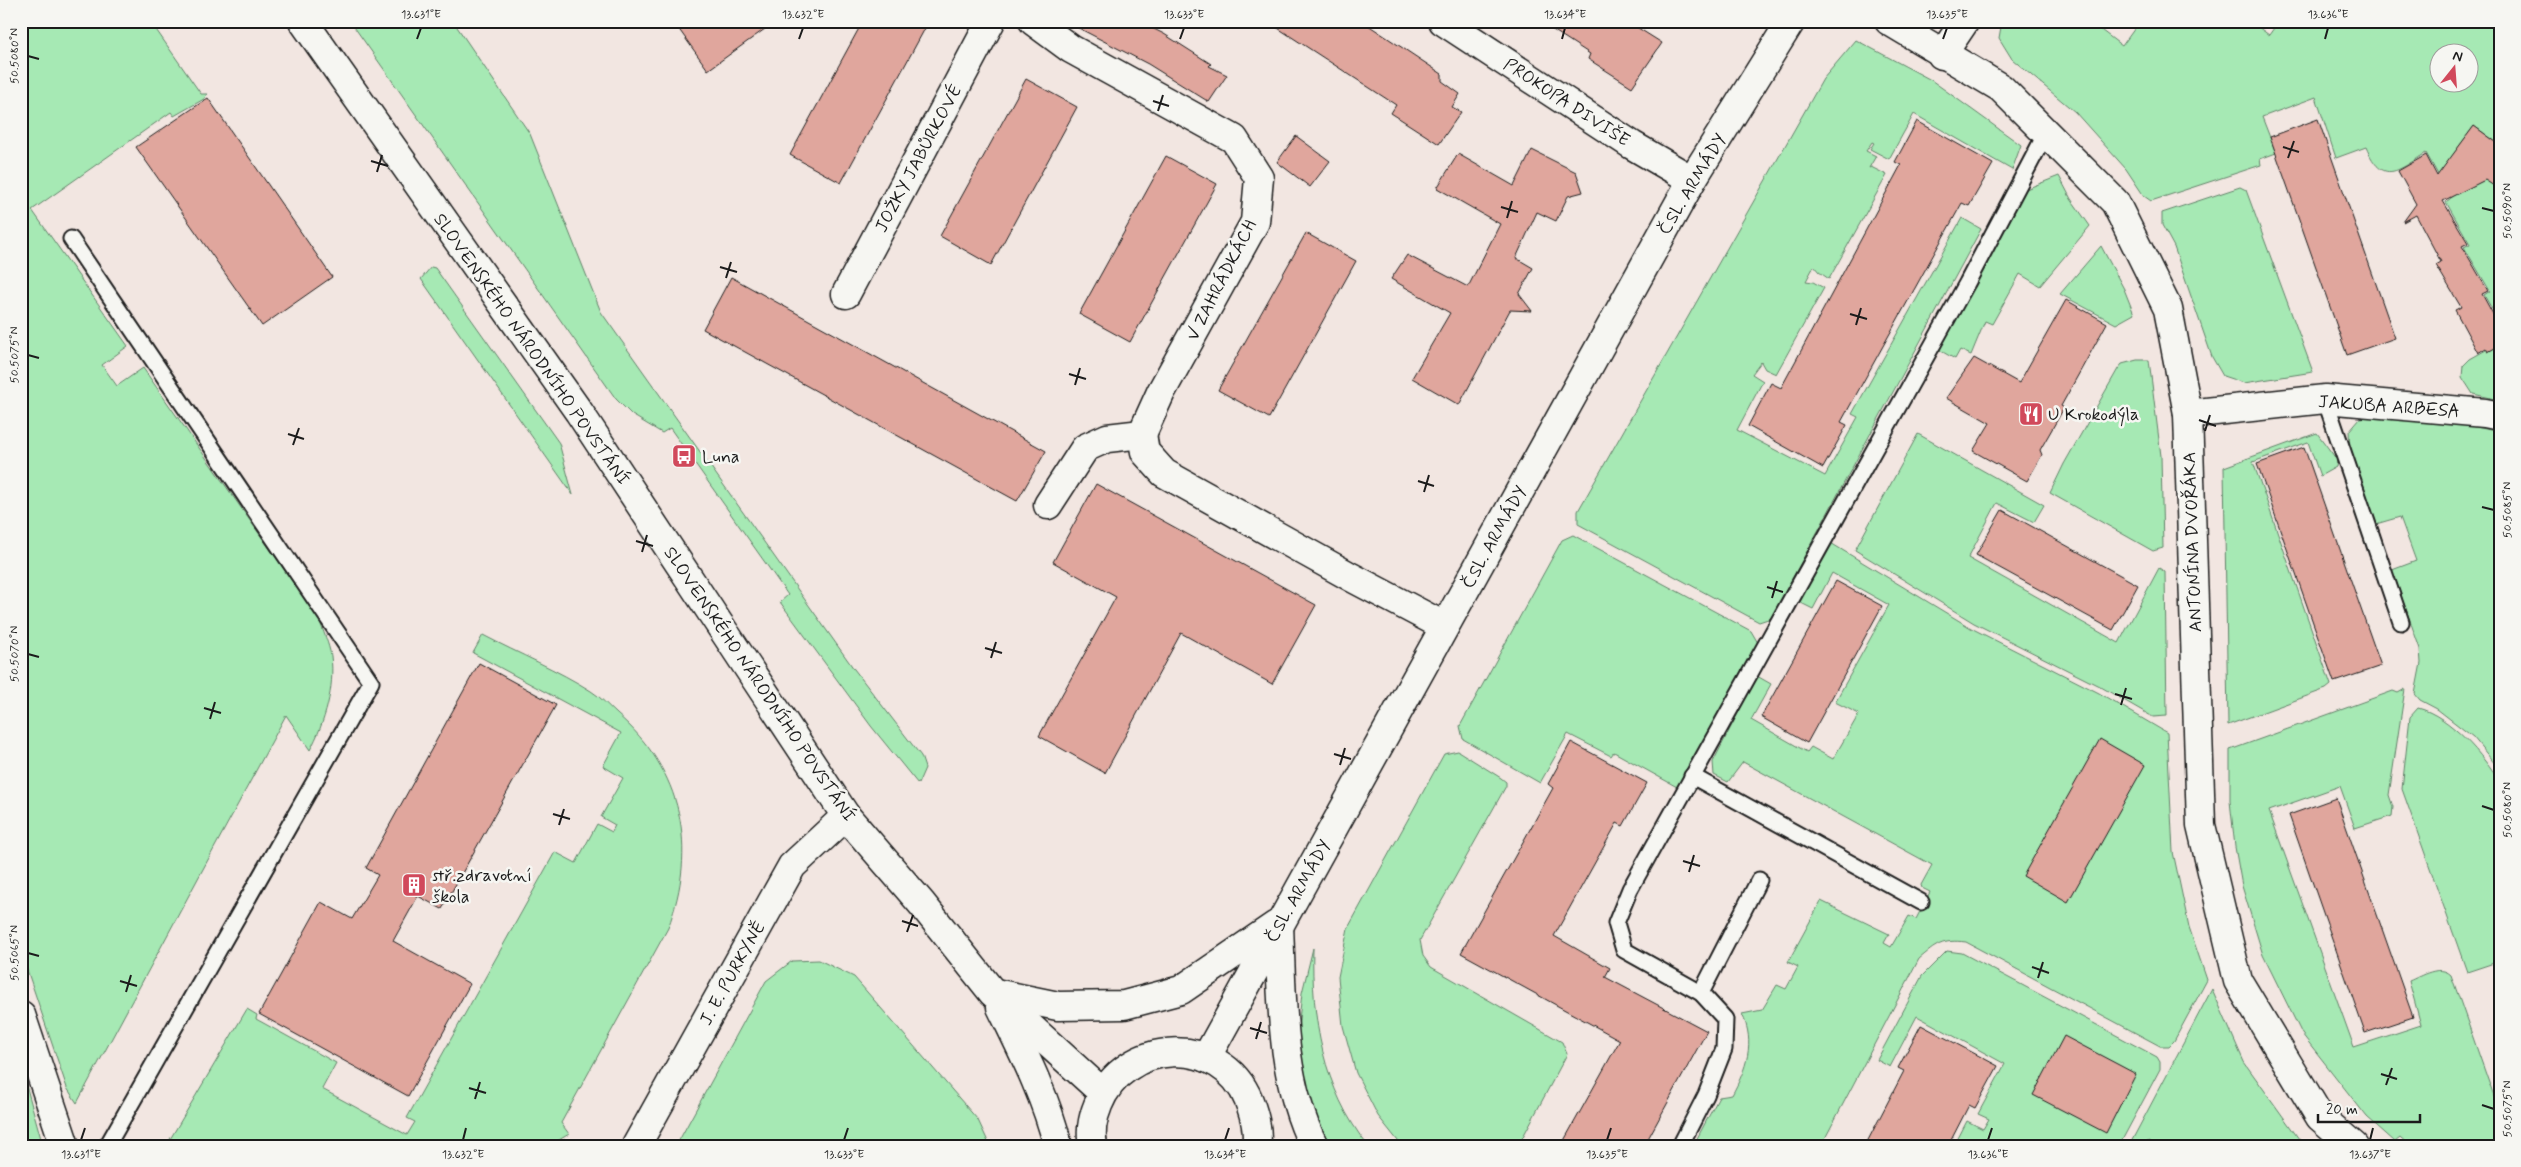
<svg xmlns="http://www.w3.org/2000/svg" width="2521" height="1167" font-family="Mynerve,sans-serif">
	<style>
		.green { fill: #a6e9b4; stroke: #618268; fill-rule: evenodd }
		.building { fill: #e0a69d; stroke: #1c1c1c }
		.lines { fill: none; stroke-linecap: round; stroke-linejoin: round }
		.lane-casing { stroke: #1c1c1c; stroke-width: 19 }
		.street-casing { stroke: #1c1c1c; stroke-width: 31 }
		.secondary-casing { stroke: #1c1c1c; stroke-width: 31 }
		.lane { stroke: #f6f6f2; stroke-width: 15 }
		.street { stroke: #f6f6f2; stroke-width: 28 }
		.secondary { stroke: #f6f6f2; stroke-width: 28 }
		.ticks { fill: none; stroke: #1c1c1c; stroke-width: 2 }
		.labels { text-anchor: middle; stroke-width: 5; stroke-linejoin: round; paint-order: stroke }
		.street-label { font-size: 18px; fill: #1c1c1c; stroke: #f6f6f2 }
		.poi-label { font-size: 18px; fill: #1c1c1c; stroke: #f6f6f2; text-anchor: start }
		.neatline { fill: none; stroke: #1c1c1c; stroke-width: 2 }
		.ticks-label { font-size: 12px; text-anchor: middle; fill: #1c1c1c }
	</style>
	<rect width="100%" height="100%" fill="#f2e6e1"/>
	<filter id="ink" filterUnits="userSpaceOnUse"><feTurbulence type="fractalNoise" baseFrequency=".02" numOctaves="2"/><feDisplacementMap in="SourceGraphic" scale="10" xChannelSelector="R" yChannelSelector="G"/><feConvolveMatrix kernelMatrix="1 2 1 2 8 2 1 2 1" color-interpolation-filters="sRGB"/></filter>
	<g filter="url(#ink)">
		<g class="green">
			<path d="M21,21H150L201,94H207L204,99L174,116L171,112L32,210L128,346L102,365L117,386L143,368L319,619C323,631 329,644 331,656C335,688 325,722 310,750L286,715L77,1103L67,1088L21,952V910L25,909L21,899Z"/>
			<polygon points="350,21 453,21 530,134 601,312 854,669 921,756 925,768 918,784 871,726 780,602 788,595 670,428 662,433 632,415 616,399"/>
			<path d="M2002,21H2089L2122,46L2140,21H2250L2269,35L2279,21H2500V145L2474,126L2453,155L2500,190V323L2484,295L2490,291L2464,247L2470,244L2446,202L2451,198L2426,153C2398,170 2383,187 2366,147L2336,158L2316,97L2262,117L2276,153L2260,159L2261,165L2151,201L2144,196L2126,169L2075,112L2012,59L1999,38ZM2438,52H2468V82H2438Z"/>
			<polygon points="1856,40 1931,80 2021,145 2012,170 1914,114 1889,159 1870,149 1874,143 1872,142 1866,151 1876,156 1869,168 1871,167 1887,175 1829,279 1819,272 1814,266 1806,281 1813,282 1824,288 1776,374 1765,369 1761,362 1752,374 1763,381 1737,430 1825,476 1858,417 1852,414 1962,218 1981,229 1771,618 1759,622 1578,524 1578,511 1823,79"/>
			<polygon points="2059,176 2071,199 2090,226 2040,286 2020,274 1992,324 1985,321 1971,355 1960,350 1955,359 1934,347 2015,198 2026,189"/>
			<polygon points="2240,187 2246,190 2313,372 2244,383 2223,376 2212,357 2174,247 2162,225 2162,213"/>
			<polygon points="2101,246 2124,289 2134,314 2116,324 2060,294"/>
			<polygon points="431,267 435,268 559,443 573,495 421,279"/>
			<polygon points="2500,342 2500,400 2473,394 2462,377 2463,366 2470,359"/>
			<polygon points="2137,360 2149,360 2161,456 2163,548 2153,551 2050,493 2064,464 2118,369 2122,364"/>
			<polygon points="2376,416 2438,419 2500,432 2500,770 2473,737 2437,709 2420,700 2415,694 2421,663 2420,649 2392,570 2416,561 2400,517 2376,524 2350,449 2349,431 2360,418"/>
			<polygon points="2317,433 2337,460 2336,467 2320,476 2308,442 2253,462 2331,685 2326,689 2228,725 2224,467"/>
			<polygon points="1918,434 2044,505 2034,522 1997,503 1968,558 2119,643 2159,568 2165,572 2167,716 2153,717 2101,687 1974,623 1855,550"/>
			<polygon points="1573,535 1751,631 1758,643 1677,787 1614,752 1611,756 1568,734 1540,783 1463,739 1460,726 1562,540"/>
			<path d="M1829,542L1971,628L2099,693L2167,733L2173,852L2189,927L2207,980L2174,1041L2169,1046H2160L1966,942C1942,939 1936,945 1919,959L1821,1146H1693L1719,1097L1732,1095C1746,1069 1756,1043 1742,1014L1762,1010L1777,985L1786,989L1798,967L1788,962L1821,901L1889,934L1884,943L1891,947L1909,916L1916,919L1930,892L1922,888L1921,885L1932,865L1743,762L1728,782L1714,775L1713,762L1757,676L1771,684L1751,720L1807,752L1811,747L1833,759L1859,714L1835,702L1889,605L1832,573L1813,609L1797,601Z"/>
			<path d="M483,635C519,654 558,670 591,691C601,697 609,707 617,714C683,771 698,848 668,928L561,1123L569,1134L549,1146H166L247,1009L257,1015L256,1019L336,1063L322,1089L407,1135L415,1122L407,1118L555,852L576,863L597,824L612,832L615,825L601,817L623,778L603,766L621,733L473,653Z"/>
			<path d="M2405,689L2389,795L2393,807L2392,816L2355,828L2340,786L2269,811L2354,1047L2421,1025L2409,981C2421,976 2440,964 2451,975L2500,1114V1146H2409L2400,1138L2395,1142L2367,1117L2302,1034L2263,955L2242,886L2235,847L2230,801V750L2393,691L2398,693Z"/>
			<path d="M2418,708C2450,716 2484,756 2500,783V961L2467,972L2402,789L2410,717Z"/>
			<polygon points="1458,751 1501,778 1506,782 1506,786 1420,940 1423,956 1431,967 1562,1042 1567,1054 1518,1146 1402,1146 1378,1116 1356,1073 1343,1026 1338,977 1348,928 1444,754"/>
			<path d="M1313,948C1311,1018 1323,1089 1368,1146H1323L1321,1142L1296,1047L1302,993Z"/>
			<polygon points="1947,951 1962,953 2157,1057 2160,1062 2160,1069 2119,1146 1954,1146 1967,1121 1983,1129 1989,1119 1978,1114 2005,1064 1917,1016 1890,1067 1877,1060 1922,976"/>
			<polygon points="819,960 854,977 978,1120 990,1146 676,1146 766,981 792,961"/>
			<polygon points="2212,989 2244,1062 2304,1146 2158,1146 2148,1141 2145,1146 2129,1146"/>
			<polygon points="21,1070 23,1074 43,1146 21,1146"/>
		</g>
		<g class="building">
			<polygon points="673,21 776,21 708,70"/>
			<polygon points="863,21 929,21 841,183 790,155"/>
			<polygon points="1065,21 1138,21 1164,34 1211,64 1209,66 1227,75 1209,102 1148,64"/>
			<polygon points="1267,21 1362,21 1442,74 1442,81 1460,94 1452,107 1461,112 1439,144 1391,113 1396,105"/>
			<polygon points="1539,21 1627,21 1662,43 1632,87 1588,59 1590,54"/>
			<polygon points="1026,79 1077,107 991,265 940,236"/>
			<polygon points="208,98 332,277 262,326 136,147"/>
			<polygon points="2318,119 2395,338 2347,355 2270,137"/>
			<polygon points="1917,121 1993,164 1969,206 1962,203 1841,422 1847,425 1823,468 1748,426 1771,383 1781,388 1901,165 1895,162"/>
			<polygon points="2474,126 2500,145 2500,190 2485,180 2443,201 2468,243 2462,246 2488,291 2482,294 2500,327 2500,345 2488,352 2486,348 2478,353 2455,310 2461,307 2436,265 2441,262 2416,215 2403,222 2416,204 2398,171 2426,155 2437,176"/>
			<polygon points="1296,136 1330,161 1310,187 1277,162"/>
			<polygon points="1532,150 1576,172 1583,192 1568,196 1556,221 1537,212 1516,258 1533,268 1519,294 1532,311 1510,310 1459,405 1412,378 1450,313 1391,279 1407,255 1468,287 1500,224 1437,188 1458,154 1514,186"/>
			<polygon points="1166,156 1217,184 1130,342 1079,314"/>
			<polygon points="1306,233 1356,261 1269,418 1218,390"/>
			<polygon points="731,277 1046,451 1017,501 703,329"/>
			<polygon points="2066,300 2107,323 2061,406 2064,408 2040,450 2042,455 2027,481 1973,451 1990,423 1946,398 1974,358 2019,383"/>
			<polygon points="2304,447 2381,666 2334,682 2257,464"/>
			<polygon points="1096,484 1316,605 1272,684 1181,633 1105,773 1039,736 1116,597 1053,562"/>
			<polygon points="2002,510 2138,585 2113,630 1976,555"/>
			<polygon points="1836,581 1882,606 1807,743 1761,717"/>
			<polygon points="479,663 556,705 442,909 418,896 393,941 470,984 408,1096 259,1014 321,902 352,919 378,875 366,868"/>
			<polygon points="2100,739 2145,765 2068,902 2023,876"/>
			<polygon points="1571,742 1647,783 1623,826 1617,823 1554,936 1610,968 1605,977 1707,1031 1644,1146 1561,1146 1620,1040 1461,953 1553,788 1548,784"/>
			<polygon points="2336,798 2413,1017 2365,1033 2289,815"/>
			<polygon points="1921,1025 1998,1066 1975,1108 1969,1105 1948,1146 1865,1146 1904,1071 1898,1068"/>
			<polygon points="2064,1036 2136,1074 2106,1133 2033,1095"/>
		</g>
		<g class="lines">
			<defs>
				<g id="lane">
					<polyline points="71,239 371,682 107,1146"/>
					<polyline points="2325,399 2401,622"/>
					<polyline points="1692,776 1921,902"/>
					<polyline points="1701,993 1759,880"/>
					<polyline points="1680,1146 1706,1095 1724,1049 1725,1019 1701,993 1624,950 1616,923 1630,889 1967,283 2046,133"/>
				</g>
				<g id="street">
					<polyline points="1033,21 1071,49 1234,139 1259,178 1255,222 1161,392 1142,434 1107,438 1085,448 1048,505"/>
					<polyline points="1443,21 1632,145 1692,180"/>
					<polyline points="1889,21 2001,88 2115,202 2168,309 2188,414 2201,825 2238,981 2320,1117 2354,1146"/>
					<polyline points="1942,55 1965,21"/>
					<polyline points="846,294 991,21"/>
					<polyline points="2188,414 2325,399 2485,413 2500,416"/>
					<polyline points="1142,434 1145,452 1164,473 1351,577 1444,626"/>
					<polyline points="21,1015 65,1146"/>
					<polyline points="636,1146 792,866 846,816"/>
				</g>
				<g id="secondary">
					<polyline points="303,21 579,412 846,816 922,904 993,993 1102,1092"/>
					<path d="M1279,924C1282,998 1280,1079 1314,1146"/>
					<polyline points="995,993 1058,1006 1124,1005 1181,990 1276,925"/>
					<path d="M1001,1007C1023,1052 1046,1097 1058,1146"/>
					<polyline points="1206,1058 1692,180 1791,21"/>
					<path d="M1093,1146C1090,1132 1093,1117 1098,1105C1124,1038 1222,1033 1249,1101C1254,1114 1259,1131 1256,1146"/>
				</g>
			</defs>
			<use href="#lane" class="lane-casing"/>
			<use href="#street" class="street-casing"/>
			<use href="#secondary" class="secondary-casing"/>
			<use href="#lane" class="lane"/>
			<use href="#street" class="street"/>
			<use href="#secondary" class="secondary"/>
		</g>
	</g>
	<path class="ticks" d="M417,39L421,28M799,39L803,28M1180,39L1184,28M1562,39L1565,28M1943,39L1947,28M2325,39L2328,28M28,56L39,59M1153,101L1169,106M1158,111L1163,95M2283,147L2299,152M2288,158L2294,141M371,161L388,166M377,172L382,155M1501,207L1518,212M2482,208L2494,211M1507,218L1512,201M720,267L737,272M726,278L731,262M1850,314L1867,319M1856,325L1861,308M28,355L39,358M1069,374L1086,379M1075,385L1080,368M2199,420L2216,426M2205,431L2210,415M288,434L304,439M293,445L299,428M1418,481L1434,486M1424,492L1429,475M2482,507L2494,510M636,541L653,546M642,552L647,535M1767,587L1783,592M1772,598L1777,581M985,648L1002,653M28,654L39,657M991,658L996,642M2115,694L2132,699M2121,705L2126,688M204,708L221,713M210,719L215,702M1334,754L1351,759M1340,765L1345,748M2482,806L2494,810M553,814L570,819M559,825L564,809M1683,861L1700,866M1689,872L1694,855M902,921L918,926M907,932L913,915M28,953L39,956M2032,967L2049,973M2038,978L2043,962M120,981L137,986M126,992L131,975M1250,1028L1267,1033M1256,1039L1261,1022M2381,1074L2397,1079M2386,1085L2392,1068M469,1088L486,1093M475,1099L480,1082M2482,1105L2494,1109M81,1140L85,1128M463,1140L466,1128M844,1140L848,1128M1225,1140L1229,1128M1607,1140L1611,1128M1988,1140L1992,1128M2370,1140L2373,1128"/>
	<defs>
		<symbol id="restaurant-square" viewBox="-11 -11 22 22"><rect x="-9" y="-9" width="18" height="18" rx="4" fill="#d1495b" stroke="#f6f6f2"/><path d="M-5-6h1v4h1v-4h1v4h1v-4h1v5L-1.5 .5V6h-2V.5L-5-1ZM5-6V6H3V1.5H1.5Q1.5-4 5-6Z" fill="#fff"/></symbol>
		<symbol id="bus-square" viewBox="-11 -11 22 22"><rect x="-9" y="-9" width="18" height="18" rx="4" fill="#d1495b" stroke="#f6f6f2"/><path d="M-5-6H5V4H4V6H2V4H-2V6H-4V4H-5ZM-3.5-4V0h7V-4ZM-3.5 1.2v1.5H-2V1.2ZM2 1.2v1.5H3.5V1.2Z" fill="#fff"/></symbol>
		<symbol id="building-square" viewBox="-11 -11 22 22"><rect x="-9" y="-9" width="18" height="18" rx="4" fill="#d1495b" stroke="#f6f6f2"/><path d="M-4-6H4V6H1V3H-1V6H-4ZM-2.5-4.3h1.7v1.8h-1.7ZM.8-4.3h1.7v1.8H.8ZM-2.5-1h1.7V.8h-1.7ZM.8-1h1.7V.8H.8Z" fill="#fff"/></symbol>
	</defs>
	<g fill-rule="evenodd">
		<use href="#restaurant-square" x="2017" y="400" width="28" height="28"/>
		<use href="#bus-square" x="670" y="442" width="28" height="28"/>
		<use href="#building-square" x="400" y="871" width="28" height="28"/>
	</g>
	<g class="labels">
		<g class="street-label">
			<text transform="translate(1567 102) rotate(33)" y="6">PROKOPA DIVIŠE</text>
			<text transform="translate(918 158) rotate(-62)" y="6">JOŽKY JABŮRKOVÉ</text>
			<text transform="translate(1692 184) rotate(-59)" y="6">ČSL. ARMÁDY</text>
			<text transform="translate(1221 280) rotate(-63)" y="6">V ZAHRÁDKÁCH</text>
			<text transform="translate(532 349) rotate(55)" y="6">SLOVENSKÉHO NÁRODNÍHO POVSTÁNÍ</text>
			<text transform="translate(2389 406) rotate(4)" y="6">JAKUBA ARBESA</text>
			<text transform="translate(1494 537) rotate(-61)" y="6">ČSL. ARMÁDY</text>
			<text transform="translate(2192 542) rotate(-92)" y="6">ANTONÍNA DVOŘÁKA</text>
			<text transform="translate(760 684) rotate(56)" y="6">SLOVENSKÉHO NÁRODNÍHO POVSTÁNÍ</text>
			<text transform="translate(1298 891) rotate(-61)" y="6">ČSL. ARMÁDY</text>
			<text transform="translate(732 973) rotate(-61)" y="6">J. E. PURKYNĚ</text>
		</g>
		<g class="poi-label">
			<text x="2048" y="420">U Krokodýla</text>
			<text x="702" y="462">Luna</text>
			<text x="432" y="881">stř.zdravotní<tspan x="432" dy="21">škola</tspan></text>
		</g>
	</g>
	<rect width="2521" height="1167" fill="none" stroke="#f6f6f2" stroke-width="55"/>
	<g transform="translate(2454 68) rotate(17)"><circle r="24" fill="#f6f6f2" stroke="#9f9f9c"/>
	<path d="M0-4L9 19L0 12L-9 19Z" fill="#d1495b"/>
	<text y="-8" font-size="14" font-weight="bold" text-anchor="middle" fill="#1c1c1c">N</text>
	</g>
	<path d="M2318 1114v8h102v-8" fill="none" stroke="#1c1c1c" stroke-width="2.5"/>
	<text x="2326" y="1114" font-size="15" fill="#1c1c1c" stroke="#f6f6f2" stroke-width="4" paint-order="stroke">20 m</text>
	<rect x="28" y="28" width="2466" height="1112" class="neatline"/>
	<g class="ticks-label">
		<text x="421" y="18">13.631°E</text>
		<text x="803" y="18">13.632°E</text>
		<text x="1184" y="18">13.633°E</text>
		<text x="1565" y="18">13.634°E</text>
		<text x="1947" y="18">13.635°E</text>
		<text x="2328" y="18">13.636°E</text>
		<text transform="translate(14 56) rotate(-90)" y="4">50.5080°N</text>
		<text transform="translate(2507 211) rotate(-90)" y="4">50.5090°N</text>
		<text transform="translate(14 355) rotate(-90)" y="4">50.5075°N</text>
		<text transform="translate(2507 510) rotate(-90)" y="4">50.5085°N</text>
		<text transform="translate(14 654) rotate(-90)" y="4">50.5070°N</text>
		<text transform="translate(2507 810) rotate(-90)" y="4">50.5080°N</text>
		<text transform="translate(14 953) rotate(-90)" y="4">50.5065°N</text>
		<text transform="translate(2507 1109) rotate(-90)" y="4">50.5075°N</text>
		<text x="81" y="1158">13.631°E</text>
		<text x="463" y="1158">13.632°E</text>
		<text x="844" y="1158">13.633°E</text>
		<text x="1225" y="1158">13.634°E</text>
		<text x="1607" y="1158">13.635°E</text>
		<text x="1988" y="1158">13.636°E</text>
		<text x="2370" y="1158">13.637°E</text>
	</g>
</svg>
